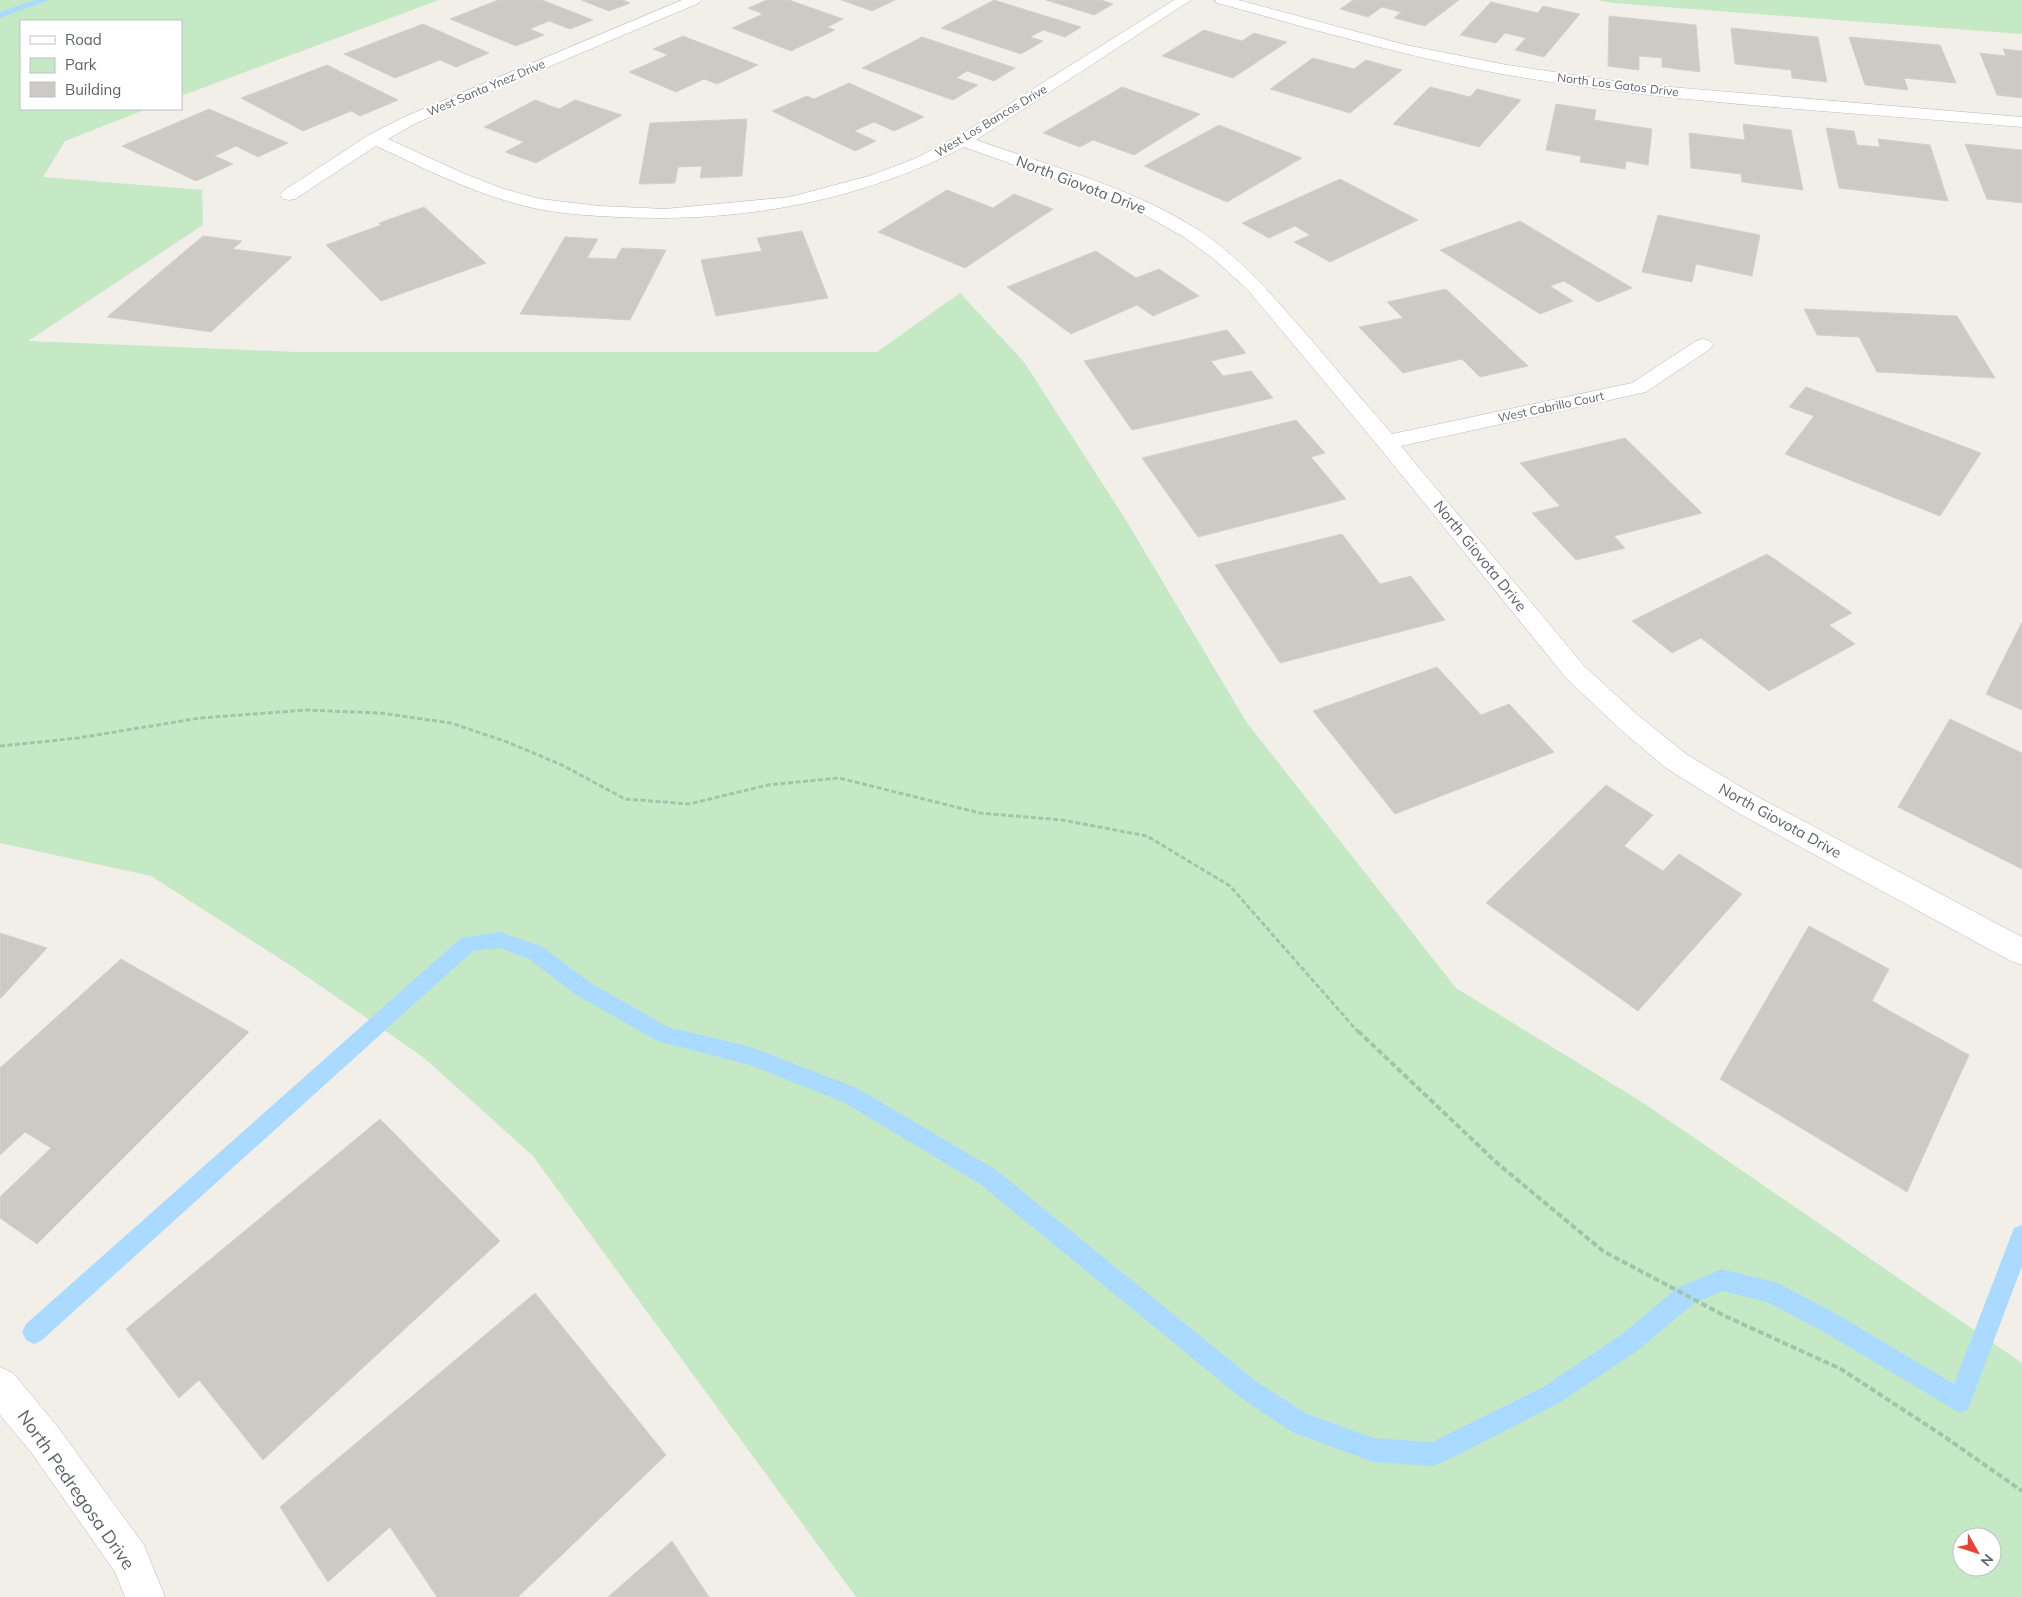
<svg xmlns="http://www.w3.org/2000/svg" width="2022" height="1597" font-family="Mulish,sans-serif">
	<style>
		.green { fill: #c5e8c5; fill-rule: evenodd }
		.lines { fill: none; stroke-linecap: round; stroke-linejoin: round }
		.stream { fill: #aadaff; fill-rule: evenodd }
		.building { fill: #cccac5; stroke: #d6d1c6 }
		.minor-casing { stroke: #b5b8bc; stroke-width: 1 }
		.path-far1 { stroke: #9cc7a9; stroke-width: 3; stroke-dasharray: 5 2.5; stroke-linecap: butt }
		.path { stroke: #9cc7a9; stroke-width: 4; stroke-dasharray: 6 3; stroke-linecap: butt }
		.minor { fill: #fff; fill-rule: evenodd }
		.labels { text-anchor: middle; stroke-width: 4; stroke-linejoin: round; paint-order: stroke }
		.far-street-label { font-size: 12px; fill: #5f6368; stroke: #fff }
		.street-label { font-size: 15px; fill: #5f6368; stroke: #fff }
		.near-street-label { font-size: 18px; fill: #5f6368; stroke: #fff }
	</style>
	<rect width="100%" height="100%" fill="#f1efe8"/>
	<g class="green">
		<path d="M0,0H439L181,96V21H21V109H147L65,141L43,177L202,190L203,225L28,341L298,352H877L960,293L1024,362L1124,517L1247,723L1456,988L1645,1104L2022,1363V1597H856L533,1156L423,1057L293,967L151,876L0,843ZM1962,1537H1992V1567H1962Z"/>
		<polygon points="1597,0 2022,0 2022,34 1613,3"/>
	</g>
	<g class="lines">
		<g class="stream">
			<polygon points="35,0 49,0 0,18 0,12"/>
			<polygon points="499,932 543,947 589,982 668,1027 751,1047 857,1088 996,1170 1257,1382 1307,1414 1373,1438 1432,1442 1543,1387 1621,1335 1677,1288 1722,1269 1778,1283 1840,1316 1954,1384 2014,1228 2022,1225 2022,1266 1968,1409 1960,1413 1824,1332 1767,1302 1722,1291 1693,1304 1637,1351 1559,1403 1442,1463 1433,1466 1373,1462 1292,1432 1241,1398 980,1184 843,1102 750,1065 657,1041 575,994 529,959 499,948 473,951 42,1340 34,1344 26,1340 22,1332 26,1324 461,938"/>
		</g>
	</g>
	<g class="building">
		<polygon points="498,0 542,0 593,20 570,29 549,21 530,29 544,35 516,46 450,19"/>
		<polygon points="581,0 623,0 630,3 609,11"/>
		<polygon points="767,0 789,0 843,19 827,27 835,30 791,51 732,28 763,14 748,8"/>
		<polygon points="841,0 895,0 872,11"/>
		<polygon points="994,0 1081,27 1065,37 1043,30 1030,37 1043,41 1021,54 941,28"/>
		<polygon points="1046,0 1101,0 1113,4 1094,15"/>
		<polygon points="1353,0 1459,0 1425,26 1394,18 1401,12 1382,7 1368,17 1340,9"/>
		<polygon points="1491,2 1538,13 1543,6 1580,14 1544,57 1515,50 1526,38 1505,33 1496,43 1460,35"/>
		<polygon points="1609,16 1696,25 1700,72 1662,67 1662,58 1639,56 1639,70 1608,66"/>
		<polygon points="423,24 489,53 456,67 440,60 395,78 344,54"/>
		<polygon points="1731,28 1818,37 1827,82 1792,78 1791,70 1735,64"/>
		<polygon points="1204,30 1242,41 1254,33 1287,42 1233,78 1162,56"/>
		<polygon points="683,36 758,65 717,84 704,79 676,92 629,72 668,55 653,49"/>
		<polygon points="922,37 1015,68 994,81 967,71 956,78 978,85 953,100 862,68"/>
		<polygon points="1849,37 1940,45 1956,83 1904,78 1908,90 1865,85"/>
		<polygon points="2003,49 2022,51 2022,98 1997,95 1980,53 2006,56"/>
		<polygon points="1313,58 1354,69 1366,60 1402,70 1350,113 1270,89"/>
		<polygon points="327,65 398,100 360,116 351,111 303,131 241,98"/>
		<polygon points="849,83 924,117 894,131 874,122 854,131 876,141 855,151 772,111 807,96 814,99"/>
		<polygon points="1122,87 1200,114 1134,155 1093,140 1080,147 1043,133"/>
		<polygon points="1430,87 1470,97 1477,89 1521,100 1479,147 1393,124"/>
		<polygon points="535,100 559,109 575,100 622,115 536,163 505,152 524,142 484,127"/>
		<polygon points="1556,104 1596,110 1594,120 1652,129 1648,165 1626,161 1625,169 1580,162 1581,156 1546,150"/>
		<polygon points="209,109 288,143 258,157 236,146 215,156 233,164 196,181 122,146"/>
		<polygon points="747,119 742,176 700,178 702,166 678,167 675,183 639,184 650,123"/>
		<polygon points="1743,124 1791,130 1803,190 1742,182 1741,174 1691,168 1689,133 1745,140"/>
		<polygon points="1219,125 1302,158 1227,202 1144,166"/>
		<polygon points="1826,128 1854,131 1857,145 1880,147 1878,139 1930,145 1948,201 1839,188"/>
		<polygon points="1965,144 2022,150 2022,203 1987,199"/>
		<polygon points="1340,179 1418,220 1330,262 1294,242 1310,235 1295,226 1269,238 1242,223"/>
		<polygon points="947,190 993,208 1014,194 1053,209 965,268 878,232"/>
		<polygon points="424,207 486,263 381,301 326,245 381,225 379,223"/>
		<polygon points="1658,215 1760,235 1752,276 1696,264 1692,282 1642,272"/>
		<polygon points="1520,221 1632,288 1598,302 1564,281 1550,286 1573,301 1540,314 1440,250"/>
		<polygon points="802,231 828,298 716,316 701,260 762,251 757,238"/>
		<polygon points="203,236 242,241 233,249 292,257 211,332 107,317"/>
		<polygon points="565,237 598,239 587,258 616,259 622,248 666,250 630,320 520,314"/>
		<polygon points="1096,251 1136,278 1159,269 1199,296 1153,316 1137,305 1071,334 1007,287"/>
		<polygon points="1446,289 1528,366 1480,377 1462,359 1403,373 1359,327 1403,318 1387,302"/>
		<polygon points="1804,309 1957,316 1995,378 1877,372 1859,337 1817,335"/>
		<polygon points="1227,330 1246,353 1211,361 1223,376 1251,371 1273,398 1132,430 1084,361"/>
		<polygon points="1806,387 1981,453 1940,516 1785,454 1814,416 1789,407"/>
		<polygon points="1296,420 1325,453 1311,457 1346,499 1198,537 1142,458"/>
		<polygon points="1625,438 1702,513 1614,536 1625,548 1576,560 1532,513 1560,506 1520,463"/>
		<polygon points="1342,534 1380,584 1411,576 1445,620 1280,663 1215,565"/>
		<polygon points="1767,554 1852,613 1829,625 1855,644 1769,691 1701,638 1672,653 1632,621"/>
		<polygon points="2022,622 2022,710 1986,694"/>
		<polygon points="1437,667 1481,715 1509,704 1554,752 1395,814 1313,711"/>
		<polygon points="1950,719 2022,753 2022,869 1898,807"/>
		<polygon points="1606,785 1653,815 1624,846 1663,871 1679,854 1742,894 1638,1011 1486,903"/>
		<polygon points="1809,926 1889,969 1872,1001 1969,1055 1907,1192 1720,1079"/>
		<polygon points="0,933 47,948 0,999"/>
		<polygon points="121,959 249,1032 37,1244 0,1218 0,1197 51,1148 25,1132 0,1155 0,1068"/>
		<polygon points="380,1119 500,1241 263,1460 199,1380 179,1398 126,1329"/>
		<polygon points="535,1293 666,1455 518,1597 437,1597 390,1527 328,1582 280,1507"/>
		<polygon points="672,1541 709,1597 608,1597"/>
	</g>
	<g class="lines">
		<defs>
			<g id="minor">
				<path d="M682,0H701L699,3L416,123L388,139L465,174L504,189L540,199L600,206L665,209L790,197L869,176L914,159L957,137L1174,0H1191L976,140C1050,166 1130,187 1197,229C1241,258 1274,297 1308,336C1336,369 1364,402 1392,434L1632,383L1696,341L1703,339L1710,341L1713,345L1710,349L1646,392L1401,446L1584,666L1639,716L1686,754L1758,797L2022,937V965L2011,961L1738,813L1666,768L1621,730L1566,678L1379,447L1247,289L1215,260L1184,237L1143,214L1107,198L964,147C858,202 739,223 620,217C593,216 564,214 538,209C480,197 428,170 376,146L295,199L289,200L283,199L280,195L283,191L369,135L404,117Z"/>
				<path d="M1215,0H1238L1406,45L1507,65L1635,84L2022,117V127C1851,112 1677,104 1508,75C1409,58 1313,29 1217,3Z"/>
				<polygon points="0,1367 13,1373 57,1426 144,1545 165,1597 125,1597 115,1572 31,1452 0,1415"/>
			</g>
		</defs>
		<use href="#minor" class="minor-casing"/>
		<polyline class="path-far1" points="0,746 78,738 200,718 306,710 380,713 451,723 507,742 562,765 625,799 689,804 768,785 839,778 980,813 1062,820 1147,836 1230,886 1359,1033"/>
		<polyline class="path" points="1358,1031 1497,1163 1603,1251 1727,1317 1841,1369 1945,1437 2022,1491"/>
		<use href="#minor" class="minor"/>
	</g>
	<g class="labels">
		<g class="far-street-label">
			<text transform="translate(1618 85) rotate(7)" y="4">North Los Gatos Drive</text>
			<text transform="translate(486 88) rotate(-23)" y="4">West Santa Ynez Drive</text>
			<text transform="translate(991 121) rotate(-31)" y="4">West Los Bancos Drive</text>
			<text transform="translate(1551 407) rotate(-12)" y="4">West Cabrillo Court</text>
		</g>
		<g class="street-label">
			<text transform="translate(1081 185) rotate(21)" y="5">North Giovota Drive</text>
			<text transform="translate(1480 556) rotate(51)" y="5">North Giovota Drive</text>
			<text transform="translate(1780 821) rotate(29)" y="5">North Giovota Drive</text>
		</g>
		<g class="near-street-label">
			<text transform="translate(76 1490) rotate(55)" y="6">North Pedregosa Drive</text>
		</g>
	</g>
	<rect x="20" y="20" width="162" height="90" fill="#ffffff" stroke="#bfc1c3"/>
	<rect x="30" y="36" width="25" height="8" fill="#ffffff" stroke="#bfc1c3"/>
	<text x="65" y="45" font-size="15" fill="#5f6368">Road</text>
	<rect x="30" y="58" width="25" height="15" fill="#c5e8c5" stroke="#bfc1c3"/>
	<text x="65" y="70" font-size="15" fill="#5f6368">Park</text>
	<rect x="30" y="82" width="25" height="15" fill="#cccac5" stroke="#bfc1c3"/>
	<text x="65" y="95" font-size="15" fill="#5f6368">Building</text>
	<g transform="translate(1977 1552) rotate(129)"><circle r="24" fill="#ffffff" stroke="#bfc1c3"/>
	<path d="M0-4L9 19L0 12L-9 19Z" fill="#ea4335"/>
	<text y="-8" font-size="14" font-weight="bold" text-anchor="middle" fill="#5f6368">N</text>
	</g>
</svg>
